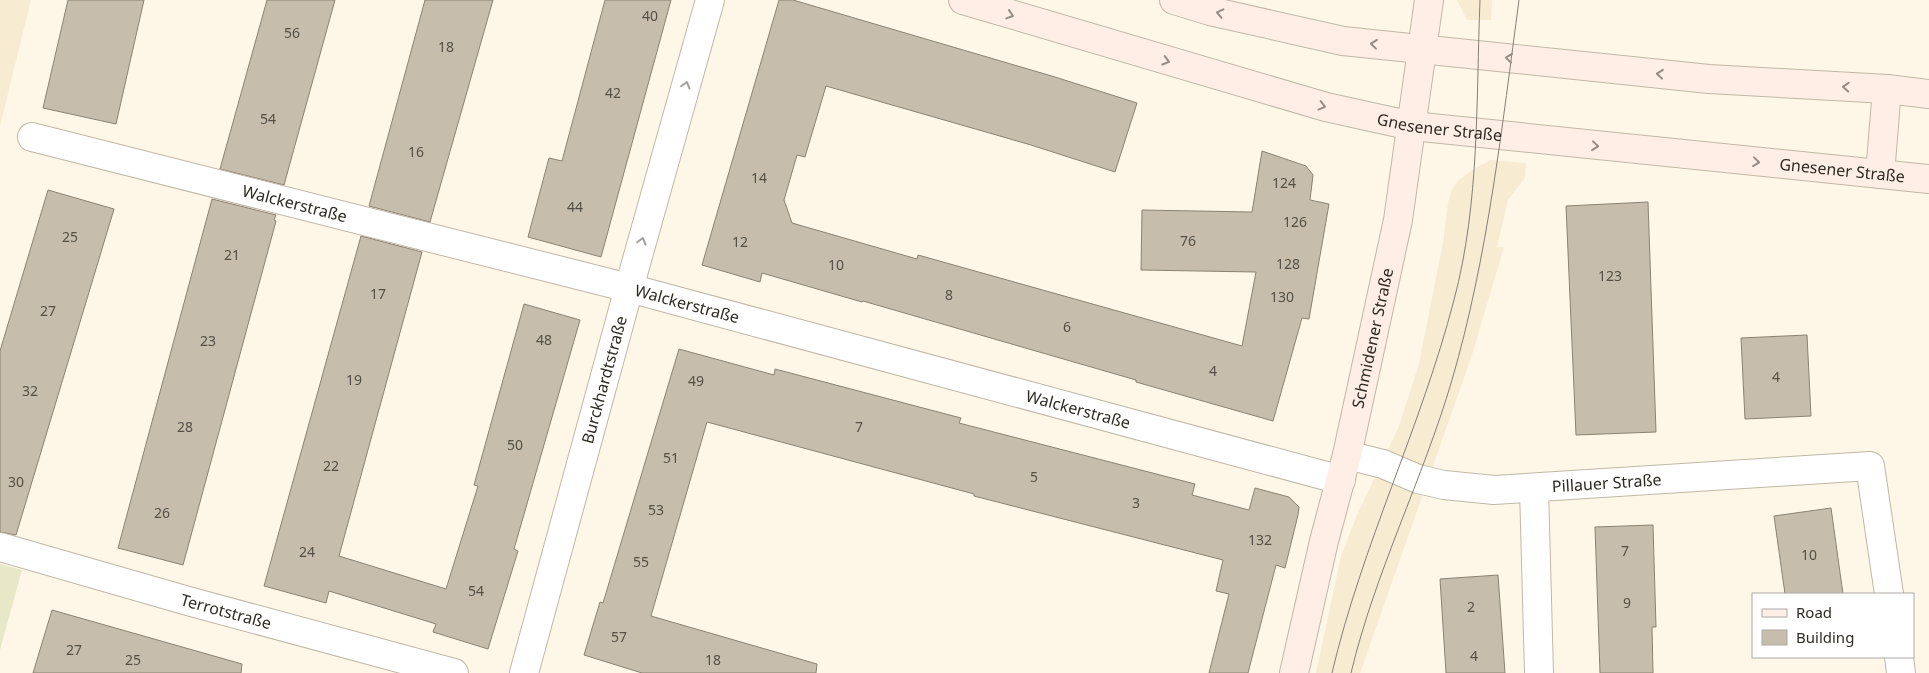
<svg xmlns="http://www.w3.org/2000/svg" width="1929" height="673" font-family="'Noto Sans',sans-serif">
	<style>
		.built { fill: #f7ebd2 }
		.green { fill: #e6e8c7 }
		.building { fill: #c6bdac; stroke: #8a8272 }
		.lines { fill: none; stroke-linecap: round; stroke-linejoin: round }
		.street-casing { stroke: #c0b7a6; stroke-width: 30 }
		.secondary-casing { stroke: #c0b7a6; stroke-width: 30 }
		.street { stroke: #fff; stroke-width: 28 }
		.secondary { stroke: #feeee6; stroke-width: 28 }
		.tram { stroke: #847f75; stroke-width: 1 }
		.oneway { stroke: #968c85 }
		.oneway2 { stroke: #a1a09c }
		.labels { text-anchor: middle; stroke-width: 4; stroke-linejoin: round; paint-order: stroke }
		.number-label { font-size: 14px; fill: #545046 }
		.street-label { font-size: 16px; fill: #2e2b24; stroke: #fff }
	</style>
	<rect width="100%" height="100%" fill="#fef7e8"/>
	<g class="built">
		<polygon points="0,0 31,0 0,126"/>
		<polygon points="1457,0 1492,0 1491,20 1467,20"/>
		<polygon points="1491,160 1526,163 1525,178 1508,200 1497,247 1504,247 1471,358 1360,673 1316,673 1341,556 1357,515 1399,426 1419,364 1443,243 1448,203 1451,191 1458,181 1472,170"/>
	</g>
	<polygon class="green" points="0,564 22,570 0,650"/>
	<g class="building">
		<polygon points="68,0 144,0 116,124 43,108"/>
		<polygon points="267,0 335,0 284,185 220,169"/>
		<polygon points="425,0 493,0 430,222 369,206"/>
		<polygon points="605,0 671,0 601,257 528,237 549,158 562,161"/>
		<polygon points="779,0 793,0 1055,77 1137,103 1115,172 1031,145 826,86 805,157 797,155 784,200 792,223 917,259 918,255 1242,346 1256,272 1141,270 1142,210 1252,212 1262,151 1306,166 1313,175 1310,200 1329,204 1309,319 1302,318 1273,421 1136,382 1136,380 863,301 862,302 762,273 760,282 702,265"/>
		<polygon points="48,190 114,209 16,535 0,532 0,351"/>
		<polygon points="212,199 276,215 274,220 276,221 183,565 118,548"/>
		<polygon points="1648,202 1656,432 1576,435 1566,206"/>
		<polygon points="361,236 422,252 339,556 446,589 478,486 474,485 524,304 580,320 514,549 518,551 488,649 433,632 436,624 329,591 326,603 264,586"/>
		<polygon points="1807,335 1811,416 1745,419 1741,338"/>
		<polygon points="679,349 774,375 775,369 961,418 959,423 1195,484 1192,495 1249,510 1255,488 1289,497 1299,507 1298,515 1285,568 1276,565 1248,673 1209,673 1229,594 1216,591 1223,560 974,496 974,494 707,422 651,616 817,664 816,673 642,673 584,655 600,602 603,603"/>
		<polygon points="1831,508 1843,594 1785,594 1774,516"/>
		<polygon points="1653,525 1656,627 1652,627 1653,673 1600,673 1595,527"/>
		<polygon points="1498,575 1505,673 1446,673 1440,579"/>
		<polygon points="52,610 242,664 241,673 33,673"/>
	</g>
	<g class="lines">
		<defs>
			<g id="street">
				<path id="s1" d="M32,137L629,288L1341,480"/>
				<path id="s2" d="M1347,455L1383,464L1418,479L1444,485L1494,490L1870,466L1889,594"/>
				<polyline points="1534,488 1539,673"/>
				<path id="s3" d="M0,547L188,601L454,673"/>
				<polyline points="1899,657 1901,673"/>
				<path id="s4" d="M524,673L629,288L710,0"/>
			</g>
			<g id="secondary">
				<path id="s5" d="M963,0L1326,107L1412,126L1929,179"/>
				<polyline points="1174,0 1210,11 1343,41 1709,79 1887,89 1929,94"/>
				<polyline points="1880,174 1887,89"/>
				<path id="s6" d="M1294,673L1324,541L1347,455L1398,220L1429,0"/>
			</g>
		</defs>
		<use href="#street" class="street-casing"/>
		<use href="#secondary" class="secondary-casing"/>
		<use href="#street" class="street"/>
		<use href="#secondary" class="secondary"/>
		<g class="tram">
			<path d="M1332,673C1362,545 1421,427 1454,300C1480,202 1476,100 1480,0"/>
			<path d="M1351,673C1375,572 1423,479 1452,380C1488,256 1502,127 1519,0"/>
		</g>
	</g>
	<defs><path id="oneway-chevron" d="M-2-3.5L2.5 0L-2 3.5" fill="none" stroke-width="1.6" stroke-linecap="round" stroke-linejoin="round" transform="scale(1.25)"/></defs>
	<g class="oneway">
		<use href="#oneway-chevron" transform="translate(1220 13) rotate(-167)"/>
		<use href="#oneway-chevron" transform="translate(1010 15) rotate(18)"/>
		<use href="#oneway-chevron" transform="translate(1374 44) rotate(-174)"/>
		<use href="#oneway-chevron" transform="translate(1509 58) rotate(-173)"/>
		<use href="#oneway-chevron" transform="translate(1166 61) rotate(16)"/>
		<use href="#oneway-chevron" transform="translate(1660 74) rotate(-174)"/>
		<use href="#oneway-chevron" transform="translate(1846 87) rotate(-177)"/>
		<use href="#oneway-chevron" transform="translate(1322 106) rotate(15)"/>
		<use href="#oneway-chevron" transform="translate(1595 146) rotate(6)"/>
		<use href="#oneway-chevron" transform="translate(1756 162) rotate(6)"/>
	</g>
	<g class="oneway2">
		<use href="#oneway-chevron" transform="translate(686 85) rotate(-74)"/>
		<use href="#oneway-chevron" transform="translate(642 241) rotate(-74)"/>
	</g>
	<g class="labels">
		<g class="number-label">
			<text x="650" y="21">40</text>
			<text x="292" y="38">56</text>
			<text x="446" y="52">18</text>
			<text x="613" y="98">42</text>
			<text x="268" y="124">54</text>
			<text x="416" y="157">16</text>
			<text x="759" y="183">14</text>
			<text x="1284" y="188">124</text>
			<text x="575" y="212">44</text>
			<text x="1295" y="227">126</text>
			<text x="70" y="242">25</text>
			<text x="1188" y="246">76</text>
			<text x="740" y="247">12</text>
			<text x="232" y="260">21</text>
			<text x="1288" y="269">128</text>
			<text x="836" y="270">10</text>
			<text x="1610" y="281">123</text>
			<text x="378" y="299">17</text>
			<text x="949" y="300">8</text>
			<text x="1282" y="302">130</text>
			<text x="48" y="316">27</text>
			<text x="1067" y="332">6</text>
			<text x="544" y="345">48</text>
			<text x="208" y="346">23</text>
			<text x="1213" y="376">4</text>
			<text x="1776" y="382">4</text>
			<text x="354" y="385">19</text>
			<text x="696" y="386">49</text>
			<text x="30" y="396">32</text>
			<text x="185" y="432">28</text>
			<text x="859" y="432">7</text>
			<text x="515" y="450">50</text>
			<text x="671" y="463">51</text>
			<text x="331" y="471">22</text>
			<text x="1034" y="482">5</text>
			<text x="16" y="487">30</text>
			<text x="1136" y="508">3</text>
			<text x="656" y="515">53</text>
			<text x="162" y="518">26</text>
			<text x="1260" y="545">132</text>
			<text x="1625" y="556">7</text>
			<text x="307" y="557">24</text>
			<text x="1809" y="560">10</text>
			<text x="641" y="567">55</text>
			<text x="476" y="596">54</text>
			<text x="1627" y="608">9</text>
			<text x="1471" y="612">2</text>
			<text x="619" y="642">57</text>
			<text x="74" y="655">27</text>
			<text x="1474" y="661">4</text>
			<text x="133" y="665">25</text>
			<text x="713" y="665">18</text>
		</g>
		<g class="street-label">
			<text dy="6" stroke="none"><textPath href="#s5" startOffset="494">Gnesener Straße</textPath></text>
			<text dy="6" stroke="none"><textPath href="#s5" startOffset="899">Gnesener Straße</textPath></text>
			<text dy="6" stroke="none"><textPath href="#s1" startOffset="271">Walckerstraße</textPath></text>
			<text dy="6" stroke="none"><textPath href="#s1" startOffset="676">Walckerstraße</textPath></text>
			<text dy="6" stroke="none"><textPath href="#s6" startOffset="344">Schmidener Straße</textPath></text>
			<text dy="6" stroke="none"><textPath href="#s4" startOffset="304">Burckhardtstraße</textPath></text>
			<text dy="6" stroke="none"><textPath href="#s1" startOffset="1081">Walckerstraße</textPath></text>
			<text dy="6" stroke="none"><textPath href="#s2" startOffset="265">Pillauer Straße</textPath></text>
			<text dy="6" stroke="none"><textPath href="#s3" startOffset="235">Terrotstraße</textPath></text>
		</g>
	</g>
	<rect x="1752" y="593" width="162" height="65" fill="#ffffff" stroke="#abaaa7"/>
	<rect x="1762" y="609" width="25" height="8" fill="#feeee6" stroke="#abaaa7"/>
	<text x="1796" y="618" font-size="15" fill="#2e2b24">Road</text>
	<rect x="1762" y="630" width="25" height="15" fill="#c6bdac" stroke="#abaaa7"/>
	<text x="1796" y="643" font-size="15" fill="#2e2b24">Building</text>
</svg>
